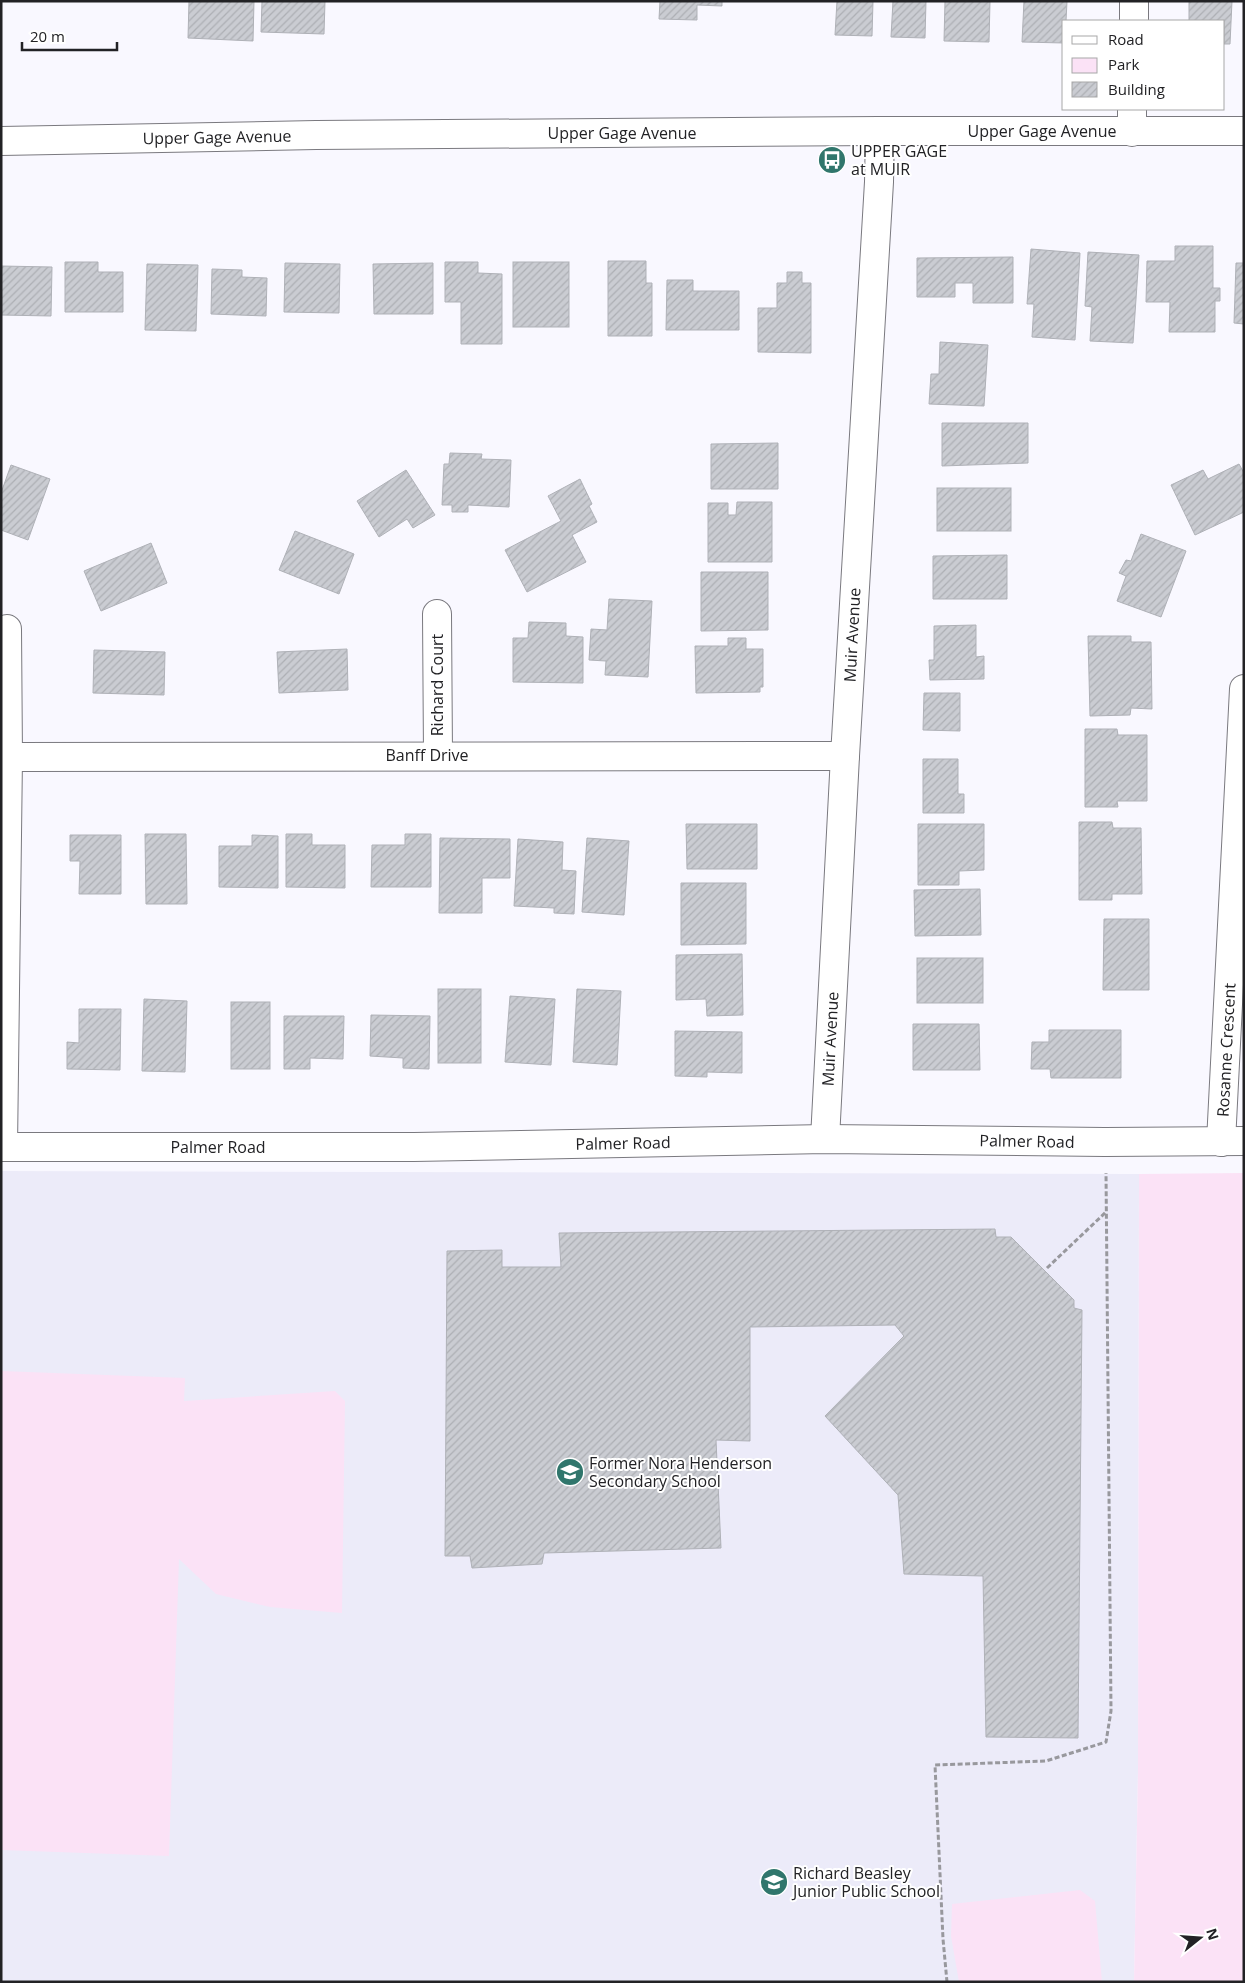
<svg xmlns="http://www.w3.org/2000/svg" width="1245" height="1983" font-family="'Open Sans',sans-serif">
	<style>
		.built { fill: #ecebf9 }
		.green { fill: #fbe2f6 }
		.building { fill: url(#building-hatch); stroke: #afb1b7 }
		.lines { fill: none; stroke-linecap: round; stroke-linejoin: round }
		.minor-casing { stroke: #7a797f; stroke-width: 30 }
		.major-casing { stroke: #7a797f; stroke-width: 30 }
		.path { stroke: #98989d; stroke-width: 3; stroke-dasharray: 5 2.5; stroke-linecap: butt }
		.minor { stroke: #fff; stroke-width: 28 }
		.major { stroke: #fff; stroke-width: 28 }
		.labels { text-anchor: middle; stroke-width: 4; stroke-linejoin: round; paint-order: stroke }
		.street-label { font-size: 16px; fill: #222225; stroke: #fff }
		.poi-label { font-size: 16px; fill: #222225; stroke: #fff; text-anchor: start }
	</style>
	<defs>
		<pattern id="building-hatch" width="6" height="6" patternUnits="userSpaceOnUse" patternTransform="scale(1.25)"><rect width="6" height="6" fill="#caccd2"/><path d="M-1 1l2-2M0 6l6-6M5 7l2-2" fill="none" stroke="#adafb4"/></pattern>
	</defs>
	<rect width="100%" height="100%" fill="#f9f8ff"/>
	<polygon class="built" points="1,1171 1139,1174 1138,1771 1134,1982 1,1982"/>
	<g class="green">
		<polygon points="1244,1173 1244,1982 1134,1982 1138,1771 1139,1174"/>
		<polygon points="1,1371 185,1378 184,1401 335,1391 345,1401 342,1613 270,1607 216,1594 179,1559 169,1856 1,1850"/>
		<polygon points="1080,1890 1095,1901 1102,1982 959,1982 951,1936 952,1904"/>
	</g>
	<g class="building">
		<polygon points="189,1 254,1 253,41 188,38"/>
		<polygon points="262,1 325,1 324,34 261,32"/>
		<polygon points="660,1 722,1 722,6 697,5 697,20 659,19"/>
		<polygon points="837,1 873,1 872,36 835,35"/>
		<polygon points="893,1 926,1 925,38 891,37"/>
		<polygon points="945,1 990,1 989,42 944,41"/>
		<polygon points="1024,1 1067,1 1066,21 1064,21 1064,43 1022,42"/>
		<polygon points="1189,1 1232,1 1230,44 1224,44 1224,21 1189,21"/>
		<polygon points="1175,246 1213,246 1213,288 1220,288 1220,301 1215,301 1215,332 1169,332 1170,302 1146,302 1147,261 1175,261"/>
		<polygon points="1031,249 1080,253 1075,340 1032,337 1034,304 1027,304"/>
		<polygon points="1088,252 1139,255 1133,343 1090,341 1092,307 1085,306"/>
		<polygon points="1013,257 1013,303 973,303 973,283 955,283 955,297 917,297 917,258"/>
		<polygon points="608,261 646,261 646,283 652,283 652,336 608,336"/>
		<polygon points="65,262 98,262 98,272 123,272 123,312 65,312"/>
		<polygon points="445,262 478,262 478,273 502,274 502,344 461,344 461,302 445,302"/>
		<rect x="513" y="262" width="56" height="65"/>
		<polygon points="285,263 340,264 339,313 284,312"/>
		<polygon points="433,263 433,314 374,314 373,264"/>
		<polygon points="1236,263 1244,263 1244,324 1234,323"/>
		<polygon points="147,264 198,265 196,331 145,330"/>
		<polygon points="1,266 52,267 51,316 1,315"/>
		<polygon points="212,269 242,270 242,277 267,278 266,316 211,314"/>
		<polygon points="787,272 802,272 802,283 811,283 811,353 758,352 758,308 777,308 777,283 787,283"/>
		<polygon points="667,280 693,280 693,291 739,291 739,330 666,330"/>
		<polygon points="940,342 988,345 984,406 929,404 931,374 939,374"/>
		<polygon points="942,423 1028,423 1028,463 942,466"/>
		<polygon points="778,443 778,489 711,489 711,444"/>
		<polygon points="450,453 482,454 481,459 511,460 509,507 468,505 468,512 452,512 452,505 442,505 444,464 449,464"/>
		<polygon points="1239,464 1244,473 1244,512 1195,535 1171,485 1203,470 1208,479"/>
		<polygon points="11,465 50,479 28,540 1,530 1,493"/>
		<polygon points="406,470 435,515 413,528 407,519 379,537 357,501"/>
		<polygon points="580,479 592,504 589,506 597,522 572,535 586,562 527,592 505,550 561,521 548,496"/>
		<rect x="937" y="488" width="74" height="43"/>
		<polygon points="737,502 772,502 772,562 708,562 708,503 728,503 728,515 736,515"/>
		<polygon points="295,531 354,554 339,594 279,570"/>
		<polygon points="1141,534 1186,551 1161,617 1117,601 1126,576 1119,573 1126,560 1131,561"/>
		<polygon points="151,543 167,583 101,611 84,571"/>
		<polygon points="1007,555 1007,599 933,599 933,556"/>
		<polygon points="701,572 768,572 768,630 701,631"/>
		<polygon points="609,599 652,601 648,677 605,675 606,661 589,660 591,629 607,630"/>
		<polygon points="529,622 566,623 566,636 583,637 583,683 513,682 513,638 528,638"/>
		<polygon points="976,625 976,657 984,656 984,679 930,680 929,660 934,660 934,626"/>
		<polygon points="1088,636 1131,636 1131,642 1151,642 1152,709 1131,708 1130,715 1090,716"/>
		<polygon points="728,638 746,638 746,649 763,649 763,687 760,687 760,692 696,693 695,646 728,646"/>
		<polygon points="347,649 348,690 279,693 277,652"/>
		<polygon points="94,650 165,652 164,695 93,693"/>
		<polygon points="924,693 960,693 960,731 923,730"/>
		<polygon points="1085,729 1117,729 1118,735 1147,735 1147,801 1117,801 1118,807 1085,807"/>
		<polygon points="923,759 958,759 958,794 964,794 964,813 923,813"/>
		<polygon points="1079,822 1112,822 1113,828 1141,828 1142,894 1112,894 1112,900 1079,900"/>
		<polygon points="686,824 757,824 757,869 687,869"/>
		<polygon points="918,824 984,824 984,870 959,871 959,885 918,885"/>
		<polygon points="145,834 186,834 187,904 146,904"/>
		<polygon points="286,834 312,834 312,845 345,845 345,888 286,887"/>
		<polygon points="405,834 431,834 431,887 371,887 372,845 405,845"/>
		<polygon points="70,835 121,835 121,894 79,894 80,861 70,861"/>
		<polygon points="252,835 278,836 278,888 219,887 219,846 252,846"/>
		<polygon points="440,838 510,839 510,878 482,878 482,913 439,913"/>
		<polygon points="587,838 629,841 624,915 582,912"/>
		<polygon points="518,839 563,842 562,870 576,871 574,914 554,913 554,908 514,906"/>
		<polygon points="681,883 746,883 746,944 681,945"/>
		<polygon points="980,889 981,935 915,936 914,890"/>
		<polygon points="1104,919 1149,919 1149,990 1103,990"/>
		<polygon points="742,954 743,1015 707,1016 706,999 676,1000 676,955"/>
		<rect x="917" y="958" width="66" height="45"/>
		<rect x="438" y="989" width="43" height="74"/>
		<polygon points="577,989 621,991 617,1065 573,1062"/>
		<polygon points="510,996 555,999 551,1065 505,1062"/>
		<polygon points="144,999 187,1001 185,1072 142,1071"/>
		<rect x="231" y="1002" width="39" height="67"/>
		<polygon points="79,1009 121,1009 120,1070 67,1069 67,1042 79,1043"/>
		<polygon points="371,1015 430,1016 429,1069 403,1068 403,1058 370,1056"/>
		<polygon points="284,1016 344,1016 343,1059 310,1058 310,1069 284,1069"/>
		<polygon points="913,1024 979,1024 980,1070 913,1070"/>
		<polygon points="1049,1030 1121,1030 1121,1078 1051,1078 1050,1069 1031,1069 1032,1042 1049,1042"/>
		<polygon points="675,1031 742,1032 742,1073 707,1072 707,1077 675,1076"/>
		<polygon points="995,1229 996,1237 1011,1237 1074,1300 1074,1308 1082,1310 1078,1738 986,1737 983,1576 904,1574 898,1495 825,1416 904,1336 895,1325 750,1327 750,1441 716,1440 721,1548 544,1553 542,1564 472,1568 470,1556 445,1556 447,1251 502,1250 502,1267 561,1267 559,1233"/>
	</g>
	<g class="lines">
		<defs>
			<g id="minor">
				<polyline points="1134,21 1134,1"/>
				<polyline points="1132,132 1132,109"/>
				<polyline points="437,614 438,755"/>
				<polyline points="8,757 845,756"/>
				<polyline points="825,1139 845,756 879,182 880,131"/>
				<polyline points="1221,1142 1244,689"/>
				<polyline points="1,1147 414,1147 825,1139 1105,1142 1244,1141"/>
				<polyline points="3,1147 8,757 7,629"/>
			</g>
			<polyline id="major" points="1,141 316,135 880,131 1244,131"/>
		</defs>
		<use href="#minor" class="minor-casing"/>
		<use href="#major" class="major-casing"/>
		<g class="path">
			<polyline points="1047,1268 1106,1212"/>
			<polyline points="947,1982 943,1939 935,1765 1046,1761 1106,1742 1111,1711 1106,1173"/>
		</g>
		<use href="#minor" class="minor"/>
		<use href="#major" class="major"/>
	</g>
	<defs>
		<symbol id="bus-disc" viewBox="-11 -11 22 22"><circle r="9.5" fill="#30766c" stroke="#fff"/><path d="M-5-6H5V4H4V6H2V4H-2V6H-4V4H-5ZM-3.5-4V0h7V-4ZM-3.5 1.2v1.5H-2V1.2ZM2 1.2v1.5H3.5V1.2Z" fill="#fff"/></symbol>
		<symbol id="school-disc" viewBox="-11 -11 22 22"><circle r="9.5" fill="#30766c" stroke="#fff"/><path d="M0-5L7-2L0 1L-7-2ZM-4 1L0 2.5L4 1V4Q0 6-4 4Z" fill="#fff"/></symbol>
	</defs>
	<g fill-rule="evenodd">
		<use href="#bus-disc" x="816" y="144" width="32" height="32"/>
		<use href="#school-disc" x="554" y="1456" width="32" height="32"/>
		<use href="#school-disc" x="758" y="1866" width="32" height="32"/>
	</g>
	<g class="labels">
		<g class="street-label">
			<text x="1042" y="137">Upper Gage Avenue</text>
			<text x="622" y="139">Upper Gage Avenue</text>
			<text transform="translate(217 137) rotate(-1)" y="6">Upper Gage Avenue</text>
			<text transform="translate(852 635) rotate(-87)" y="6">Muir Avenue</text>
			<text transform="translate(437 685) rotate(-90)" y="6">Richard Court</text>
			<text x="427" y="761">Banff Drive</text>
			<text transform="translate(830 1039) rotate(-87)" y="6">Muir Avenue</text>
			<text transform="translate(1226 1050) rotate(-87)" y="6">Rosanne Crescent</text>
			<text transform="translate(1027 1141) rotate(1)" y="6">Palmer Road</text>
			<text transform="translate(623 1143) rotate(-1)" y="6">Palmer Road</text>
			<text x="218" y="1153">Palmer Road</text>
		</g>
		<g class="poi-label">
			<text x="851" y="157">UPPER GAGE<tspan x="851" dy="18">at MUIR</tspan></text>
			<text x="589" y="1469">Former Nora Henderson<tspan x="589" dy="18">Secondary School</tspan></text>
			<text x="793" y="1879">Richard Beasley<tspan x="793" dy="18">Junior Public School</tspan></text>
		</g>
	</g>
	<rect width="1245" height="1983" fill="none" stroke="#222225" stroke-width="5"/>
	<rect x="1062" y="20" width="162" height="90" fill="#ffffff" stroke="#a7a7a8"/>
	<rect x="1072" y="36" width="25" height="8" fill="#ffffff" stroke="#a7a7a8"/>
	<text x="1108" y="45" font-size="15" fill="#222225">Road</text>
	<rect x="1072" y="58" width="25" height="15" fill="#fbe2f6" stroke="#a7a7a8"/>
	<text x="1108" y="70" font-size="15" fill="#222225">Park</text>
	<rect x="1072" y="82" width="25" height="15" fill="url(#building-hatch)" stroke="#a7a7a8"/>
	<text x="1108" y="95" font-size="15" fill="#222225">Building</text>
	<g transform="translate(1200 1938) rotate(73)" stroke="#ffffff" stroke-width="4" paint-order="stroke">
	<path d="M0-4L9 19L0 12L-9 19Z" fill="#222225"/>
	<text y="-8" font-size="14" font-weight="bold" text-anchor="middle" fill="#222225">N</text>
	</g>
	<path d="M22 42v8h95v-8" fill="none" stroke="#222225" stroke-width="2.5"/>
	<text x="30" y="42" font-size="15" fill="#222225" stroke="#ffffff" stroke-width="4" paint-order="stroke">20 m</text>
</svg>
